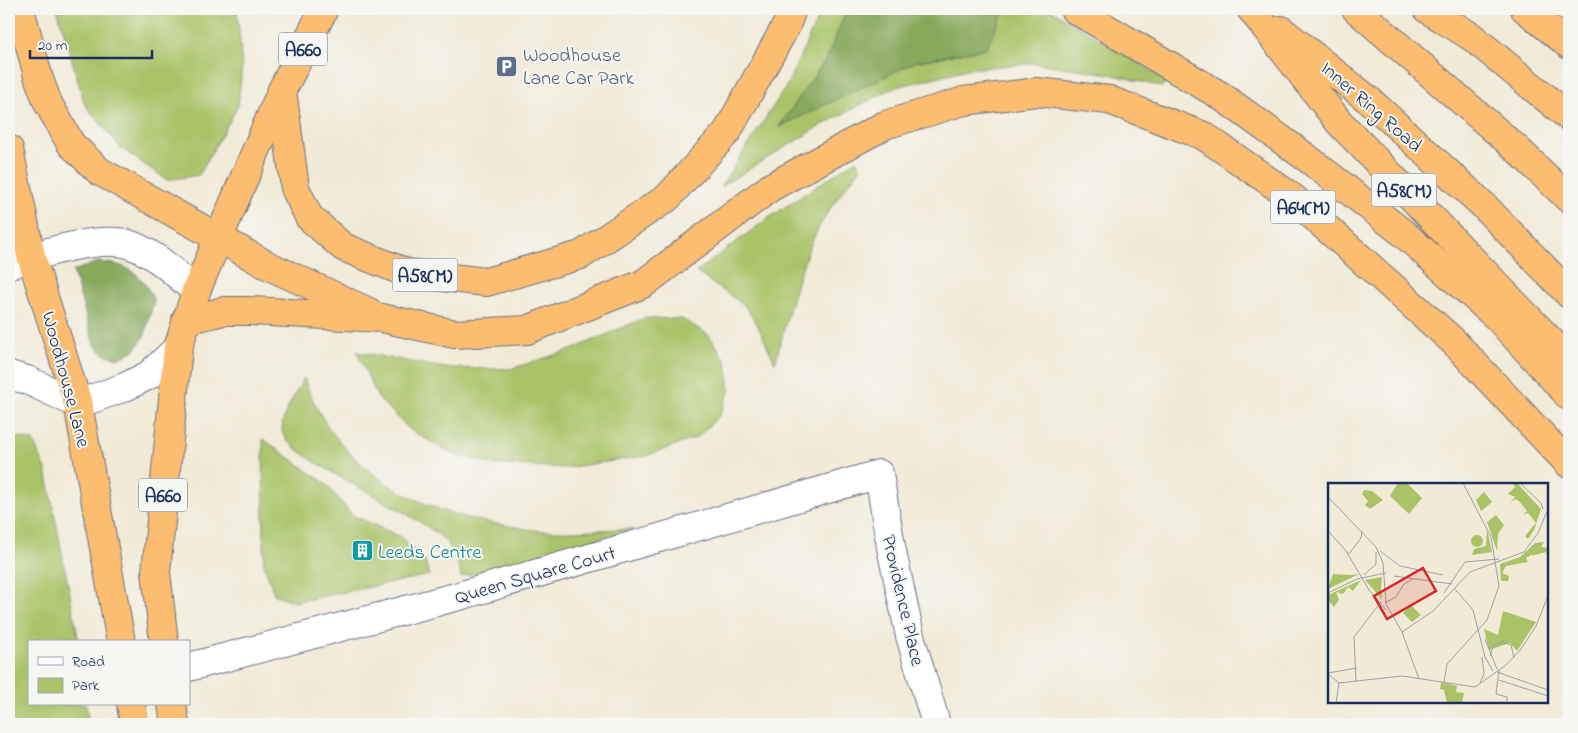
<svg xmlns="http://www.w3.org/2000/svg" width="1578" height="733" font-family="'Indie Flower',sans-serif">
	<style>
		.green { fill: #aac368; stroke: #627963 }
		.forest { fill: #87a95c; stroke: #516c5d }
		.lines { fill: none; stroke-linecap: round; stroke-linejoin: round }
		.minor-casing { stroke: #667088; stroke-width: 30 }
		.tertiary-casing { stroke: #667088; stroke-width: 30 }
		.trunk-casing { stroke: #667088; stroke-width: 30 }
		.motorway-casing { stroke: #667088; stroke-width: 30 }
		.minor { stroke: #fff; stroke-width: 28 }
		.tertiary { stroke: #fff; stroke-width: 28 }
		.trunk { stroke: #fcbd6f; stroke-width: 28 }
		.motorway { stroke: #fcbd6f; stroke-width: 28 }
		.labels { text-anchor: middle; stroke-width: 4; stroke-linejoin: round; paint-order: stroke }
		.shield { fill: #f6f6f2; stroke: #5d6b8a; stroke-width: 1 }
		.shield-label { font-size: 19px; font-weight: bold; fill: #1b2f5e }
		.service-label { font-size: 20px; fill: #4e5e75; stroke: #f6f6f2; text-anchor: start }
		.street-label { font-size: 20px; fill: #1b2f5e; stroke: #f6f6f2 }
		.culture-label { font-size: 20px; fill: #0d838f; stroke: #f6f6f2; text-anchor: start }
		.inset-road { fill: none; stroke: #9b9fa6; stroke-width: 1 }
		.view { fill: #d62828; fill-opacity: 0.15; stroke: #d62828; stroke-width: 2.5 }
		.inset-edge { fill: none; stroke: #1b2f5e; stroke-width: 2.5 }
	</style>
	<rect width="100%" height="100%" fill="#f6f6f2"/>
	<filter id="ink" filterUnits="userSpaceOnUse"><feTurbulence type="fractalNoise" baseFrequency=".02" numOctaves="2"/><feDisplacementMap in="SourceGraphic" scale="10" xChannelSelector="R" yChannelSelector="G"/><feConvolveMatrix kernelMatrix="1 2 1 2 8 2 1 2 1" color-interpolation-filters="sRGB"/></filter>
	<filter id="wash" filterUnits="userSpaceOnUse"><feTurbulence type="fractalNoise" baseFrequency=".0096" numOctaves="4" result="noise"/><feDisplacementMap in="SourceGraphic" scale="20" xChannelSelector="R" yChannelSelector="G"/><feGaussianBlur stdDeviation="1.12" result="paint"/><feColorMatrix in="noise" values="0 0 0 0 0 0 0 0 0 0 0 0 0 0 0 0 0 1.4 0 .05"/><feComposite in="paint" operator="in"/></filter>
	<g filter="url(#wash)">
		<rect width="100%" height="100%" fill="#f1ead6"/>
		<g class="green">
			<polygon points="57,9 237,9 242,67 238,106 199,175 167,180 121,148 85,105"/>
			<polygon points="822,9 847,9 827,58 780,126 915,62 986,48 1005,9 1050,9 1166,80 1162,87 1110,74 1036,63 967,69 893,88 822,125 721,186 786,87"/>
			<path d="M856,160L861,168C844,189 827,210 815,235C796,275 787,321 775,363L758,326L744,305L696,272L767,219Z"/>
			<polygon points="644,318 682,319 709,335 726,361 730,389 720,415 698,437 646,456 566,468 489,464 450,453 409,429 378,398 357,352 446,368 510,369 571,350"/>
			<path d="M304,378C335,468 415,512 504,525C517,527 530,530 542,531C573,532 603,529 634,529L461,577C459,564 455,554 447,543C425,515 283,457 282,430C282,412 296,394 304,378Z"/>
			<polygon points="9,435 33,441 46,470 79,642 29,642 29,704 86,704 89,724 9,724"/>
			<polygon points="263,439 325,483 352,515 401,537 424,560 430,575 294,602 274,594 264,564"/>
		</g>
		<g class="forest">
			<polygon points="847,9 1005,9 986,48 915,62 779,127 827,58"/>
			<path d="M98,262C129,264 142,273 154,301L144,337L135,350L120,358L105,355L94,345L73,271Z"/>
		</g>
	</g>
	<g filter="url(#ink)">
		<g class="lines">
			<defs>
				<polyline id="minor" points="189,667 459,596 879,474 891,547 910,636 936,724"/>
				<g id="tertiary">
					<path d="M9,265C38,254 102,234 131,245C156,254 176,274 196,291"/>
					<polyline points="9,375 27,380 78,404 125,387 149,375 178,348"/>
				</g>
				<g id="trunk">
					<polyline points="20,9 39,79 48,103 71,144 99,171 267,265 369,312"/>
					<polyline points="9,149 31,256 78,404 121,642"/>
					<polyline points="186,320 224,311 251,311 382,318 455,334 527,330 643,284 771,187 885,125 964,101"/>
					<polyline points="164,642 156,572 178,348 196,291 282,90 324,9"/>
					<polyline points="131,704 134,724"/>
					<polyline points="172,704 175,724"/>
				</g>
				<g id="motorway">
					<polyline points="1074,9 1221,96 1307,158 1403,233 1498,318 1569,396"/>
					<polyline points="1251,9 1339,122 1569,360"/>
					<polyline points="1356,9 1517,149 1569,199"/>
					<polyline points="1427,9 1472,37 1569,117"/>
					<polyline points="1525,9 1569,45"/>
					<polyline points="1281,30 1370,101 1482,204 1569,294"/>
					<polyline points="282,90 295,188 309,217 343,247 407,273 486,282 581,255 667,198 727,132 786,26 792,9"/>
					<polyline points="964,101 1037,92 1109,100 1204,136 1293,198 1453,341 1569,464"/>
				</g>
			</defs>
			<use href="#minor" class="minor-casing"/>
			<use href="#tertiary" class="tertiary-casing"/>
			<use href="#trunk" class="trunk-casing"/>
			<use href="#motorway" class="motorway-casing"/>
			<use href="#minor" class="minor"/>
			<use href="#tertiary" class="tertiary"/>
			<use href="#trunk" class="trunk"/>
			<use href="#motorway" class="motorway"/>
		</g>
	</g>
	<defs>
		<symbol id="parking-square" viewBox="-11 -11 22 22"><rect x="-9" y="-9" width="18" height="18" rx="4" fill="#5c6f8a" stroke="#f6f6f2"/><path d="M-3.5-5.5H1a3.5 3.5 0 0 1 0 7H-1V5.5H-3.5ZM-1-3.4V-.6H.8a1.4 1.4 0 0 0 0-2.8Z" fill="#fff"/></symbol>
		<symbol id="building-square" viewBox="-11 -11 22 22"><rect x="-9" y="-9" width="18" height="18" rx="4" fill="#0f9aa8" stroke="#f6f6f2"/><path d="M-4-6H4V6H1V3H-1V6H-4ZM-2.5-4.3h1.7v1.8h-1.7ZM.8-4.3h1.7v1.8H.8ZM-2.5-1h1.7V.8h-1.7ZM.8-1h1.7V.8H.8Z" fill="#fff"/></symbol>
	</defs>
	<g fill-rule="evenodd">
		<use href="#parking-square" x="494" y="54" width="25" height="25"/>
		<use href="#building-square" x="350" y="538" width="25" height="25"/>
	</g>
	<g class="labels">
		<g class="shield">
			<rect x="279" y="32.5" width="48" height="33" rx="4"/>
			<rect x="1371.5" y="173.5" width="65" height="33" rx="4"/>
			<rect x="1270.5" y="190.5" width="65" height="33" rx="4"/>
			<rect x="392.5" y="258.5" width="65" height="33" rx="4"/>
			<rect x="139" y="478.5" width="48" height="33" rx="4"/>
		</g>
		<g class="shield-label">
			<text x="303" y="56">A660</text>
			<text x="1404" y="197">A58(M)</text>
			<text x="1303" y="214">A64(M)</text>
			<text x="425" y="282">A58(M)</text>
			<text x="163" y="502">A660</text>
		</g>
		<g class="service-label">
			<text x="523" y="61">Woodhouse<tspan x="523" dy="23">Lane Car Park</tspan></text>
		</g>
		<g class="street-label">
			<text transform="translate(1372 106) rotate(41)" y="7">Inner Ring Road</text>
			<text transform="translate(67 379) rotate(75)" y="7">Woodhouse Lane</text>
			<text transform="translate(535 574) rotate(-16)" y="7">Queen Square Court</text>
			<text transform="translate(904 600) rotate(77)" y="7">Providence Place</text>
		</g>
		<g class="culture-label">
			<text x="378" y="558">Leeds Centre</text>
		</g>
	</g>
	<g transform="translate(1328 483)">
		<rect width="220" height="220" fill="#f1ead6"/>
		<path d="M70,0H79L94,15L81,31L62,13ZM184,0H189L213,26L206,47L200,56L197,53L208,40L200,30L195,32L199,28L191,18L187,16L182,20L187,14L180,11L187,4ZM36,7L44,8L55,17L42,26L37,22L40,18L34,11ZM156,9L164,19L153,28L148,17ZM168,32L176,42L170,51L169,68L159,39ZM159,46L164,69L144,72L146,66L158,63ZM143 58a6 6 0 1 1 12 0a6 6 0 1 1-12 0ZM216,59L213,64L220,65V75L218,69L203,73L206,70L198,75L200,79L178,83L174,90L181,93L180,98H173L172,81L192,74L207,60ZM5,91L25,92L31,91L0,106ZM54,94L53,105L54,116L37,97ZM33,97L25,108L20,104L15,111L8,109L11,117L6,124L0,117V112ZM83,122L93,132L84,139L75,130ZM175,128L208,139L189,168L182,160L161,167L156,146L170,152ZM113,199L129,203L128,209L136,210L134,220H119L116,207L112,206Z" fill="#aac368"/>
		<path class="inset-road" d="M192,0L213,20L215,26M0,14L48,64L55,80L58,121L74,149L105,128L142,89L196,69L210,50L220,26M0,48L20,70M18,68L41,107L58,127M52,68L72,83L115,92M21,71L33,55L34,48M36,92L48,81V69M66,93L124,101M127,106L145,127L157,174L165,188M0,110L29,96L58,90M116,110L137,79L171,76M57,120L68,114L76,101L85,96M74,149L91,196M157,156L169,186M162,173L165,163L174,159L183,162L186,175M171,187L168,211L179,214V220M169,189L220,207M0,190L29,185M0,191L11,200L74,193L147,204L178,182L193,166L208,143L220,113M171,197L220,213M28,198L26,154L53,119M116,199L119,181L159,137L171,103L163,54L135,0M152,200L156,191L154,174M8,220L11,200"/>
		<path class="view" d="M95,85L108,108L59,136L46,113Z"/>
		<rect width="220" height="220" class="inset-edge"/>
	</g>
	<rect width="1578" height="733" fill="none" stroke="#f6f6f2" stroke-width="30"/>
	<rect x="28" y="640" width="162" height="65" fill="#f6f6f2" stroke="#9ea6b7"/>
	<rect x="38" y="657" width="25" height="8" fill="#ffffff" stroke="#9ea6b7"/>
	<text x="72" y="666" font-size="15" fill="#1b2f5e">Road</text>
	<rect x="38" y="678" width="25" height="15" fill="#aac368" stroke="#9ea6b7"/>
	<text x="72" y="690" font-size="15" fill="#1b2f5e">Park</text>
	<path d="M30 50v8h122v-8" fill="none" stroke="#1b2f5e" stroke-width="2.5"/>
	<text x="38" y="50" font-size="15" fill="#1b2f5e" stroke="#f6f6f2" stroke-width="4" paint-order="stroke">20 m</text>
</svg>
